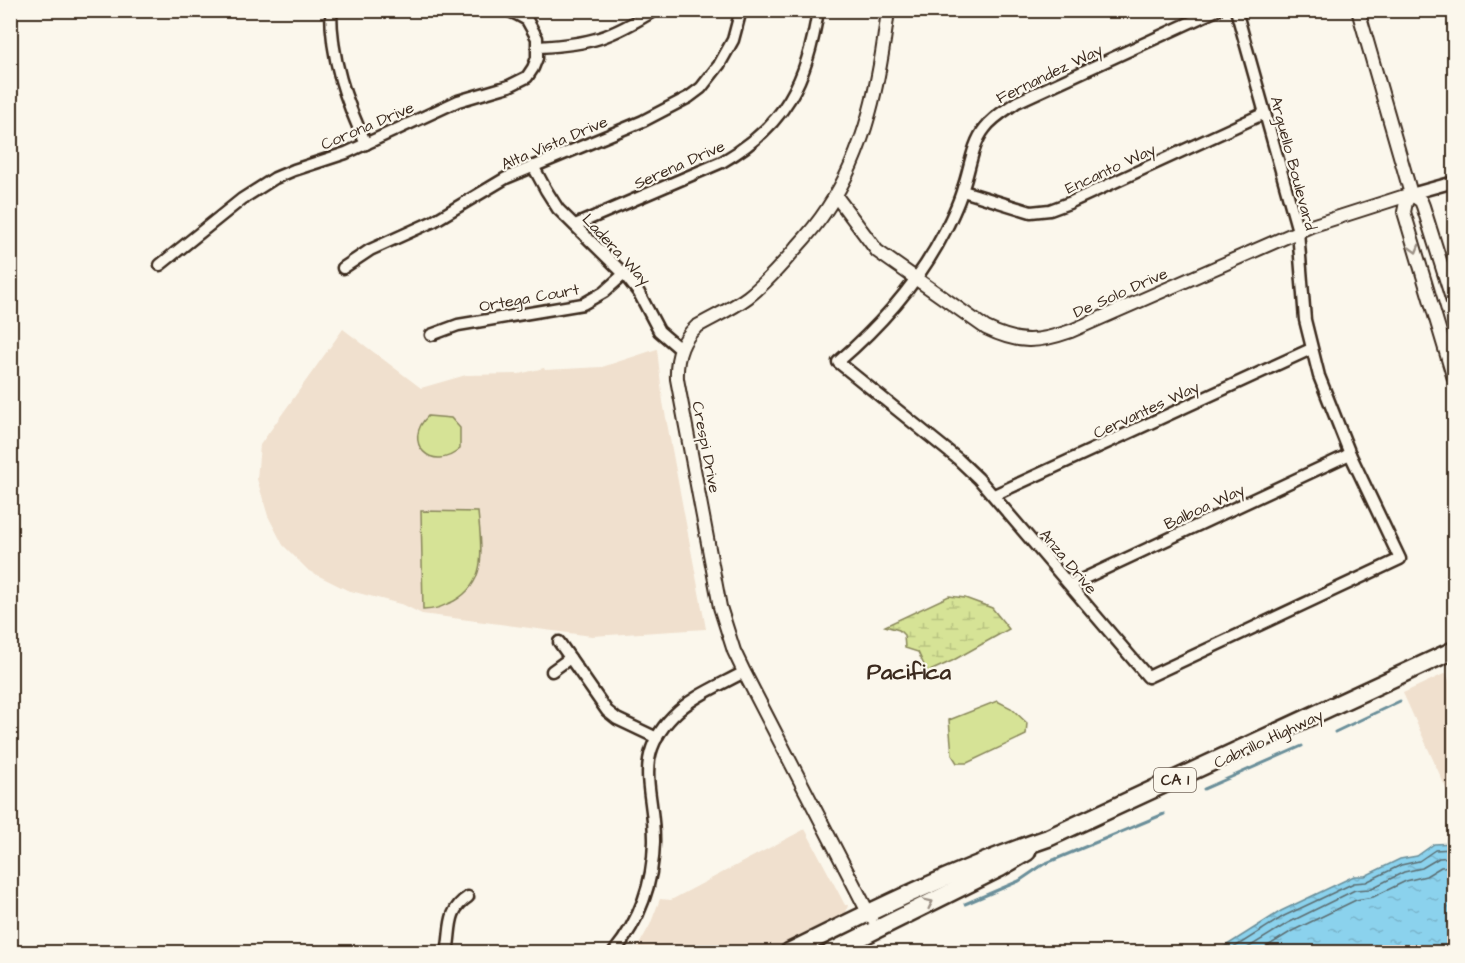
<svg xmlns="http://www.w3.org/2000/svg" width="1465" height="963" font-family="'Architects Daughter',sans-serif">
	<style>
		.built { fill: #f0e0ce }
		.wetland { fill: url(#wetland-marsh); stroke: #88865a; stroke-width: 1.5 }
		.pitch { fill: #d6e396; stroke: #88865a; stroke-width: 1.5 }
		.water { fill: url(#water-ripples); stroke: #6b8f9a; stroke-width: 1.5 }
		.lines { fill: none; stroke-linecap: round; stroke-linejoin: round }
		.shore { stroke: #5b6d71; stroke-width: 1.5 }
		.stream { stroke: #6b8f9a; stroke-width: 3 }
		.minor-casing { stroke: #3b2a1e; stroke-width: 15 }
		.tertiary-casing { stroke: #3b2a1e; stroke-width: 16 }
		.trunk-casing { stroke: #3b2a1e; stroke-width: 21 }
		.minor { stroke: #fbf7ec; stroke-width: 10 }
		.tertiary { stroke: #fbf7ec; stroke-width: 12 }
		.trunk { stroke: #fbf7ec; stroke-width: 16 }
		.oneway { stroke: #9b9085 }
		.labels { text-anchor: middle; stroke-width: 4.5; stroke-linejoin: round; paint-order: stroke }
		.shield { fill: #fbf7ec; stroke: #75685c; stroke-width: 1.5 }
		.shield-label { font-size: 15px; font-weight: bold; fill: #3b2a1e }
		.street-label { font-size: 16px; fill: #3b2a1e; stroke: #fbf7ec }
		.district-label { font-size: 22px; font-weight: bold; fill: #3b2a1e; stroke: #fbf7ec }
	</style>
	<defs>
		<pattern id="wetland-marsh" width="20" height="14" patternUnits="userSpaceOnUse" patternTransform="scale(1.5)"><rect width="20" height="14" fill="#d6e396"/><path d="M1 5h8M5 5V1M11 12h8M15 12V8" fill="none" stroke="#b9c381"/></pattern>
		<pattern id="water-ripples" width="26" height="14" patternUnits="userSpaceOnUse" patternTransform="scale(1.5)"><rect width="26" height="14" fill="#8bd2ed"/><path d="M2 4q2-2 4 0t4 0M15 11q2-2 4 0t4 0" fill="none" stroke="#79b4cb"/></pattern>
	</defs>
	<rect width="100%" height="100%" fill="#fbf7ec"/>
	<filter id="ink" filterUnits="userSpaceOnUse"><feTurbulence type="fractalNoise" baseFrequency=".0167" numOctaves="2"/><feDisplacementMap in="SourceGraphic" scale="12" xChannelSelector="R" yChannelSelector="G"/><feConvolveMatrix kernelMatrix="1 2 1 2 8 2 1 2 1" color-interpolation-filters="sRGB"/></filter>
	<g filter="url(#ink)">
		<g class="built">
			<polygon points="1454,240 1454,297 1444,262 1447,242"/>
			<polygon points="343,329 421,388 466,375 519,374 544,368 545,370 602,367 657,349 663,402 706,629 592,636 422,614 404,605 347,590 309,571 283,545 268,516 257,479 260,445"/>
			<polygon points="1446,673 1454,693 1454,806 1403,693"/>
			<polygon points="805,829 845,905 848,905 846,913 842,918 772,952 635,952 650,925 660,899 671,900"/>
		</g>
		<polygon class="wetland" points="949,596 965,598 992,608 1009,629 952,661 919,676 924,665 918,652 905,648 904,635 899,630 885,626"/>
		<g class="pitch">
			<path d="M428,416L451,418L460,428V449C432,474 401,442 428,416Z"/>
			<path d="M421,511L478,512C481,545 489,582 454,601C443,606 436,610 423,610Z"/>
			<polygon points="997,701 1011,708 1027,723 1026,735 967,763 957,763 952,755 949,720"/>
		</g>
		<polygon class="water" points="1454,843 1454,952 1216,952 1281,911 1354,876 1365,876 1400,859 1417,856 1434,844"/>
		<g class="lines">
			<g class="shore">
				<polyline points="1227,952 1284,916 1354,883 1366,882 1401,865 1419,861 1435,850 1454,849"/>
				<polyline points="1241,952 1288,923 1355,890 1370,889 1404,872 1422,868 1439,858 1454,857"/>
				<polyline points="1258,952 1292,931 1356,900 1373,897 1406,881 1426,876 1441,867 1454,866"/>
			</g>
			<g class="stream">
				<polyline points="1335,732 1400,701"/>
				<polyline points="1204,789 1302,746"/>
				<polyline points="965,904 1019,881 1044,864 1164,814"/>
			</g>
			<defs>
				<g id="minor">
					<path d="M331,10C331,59 345,100 366,144"/>
					<path d="M1217,10L1017,102C1006,110 993,117 985,128C972,144 970,169 963,188C959,203 952,217 945,231C919,282 881,325 838,362L958,459L978,478L1148,677L1400,559L1350,454L1319,376L1305,320L1298,231L1236,10"/>
					<path d="M539,47C592,44 610,38 655,10"/>
					<polyline points="533,166 546,190 558,209 624,274 639,293 659,331 680,349"/>
					<polyline points="963,191 1031,212 1050,210 1069,203 1265,113"/>
					<polyline points="1411,194 1454,182"/>
					<path d="M575,225L722,162C785,126 808,80 818,10"/>
					<polyline points="160,265 242,199 275,178 294,170 346,153 458,101 509,86 527,77 533,68 537,58 537,38 527,20 518,15 507,10"/>
					<polyline points="343,268 370,250 434,221 506,178 643,121 689,97 701,88 719,65 733,40 741,10"/>
					<polyline points="431,335 458,325 583,304 604,292 624,274"/>
					<polyline points="994,495 1311,349"/>
					<polyline points="1070,585 1350,454"/>
					<polyline points="559,642 607,711 617,719 657,738"/>
					<polyline points="552,671 570,658"/>
					<path d="M447,952C452,930 446,911 468,897"/>
					<path d="M614,952C640,920 653,883 654,842C655,792 631,759 673,716C692,696 721,685 744,672"/>
				</g>
				<g id="tertiary">
					<polyline points="1358,10 1411,194 1421,201 1423,206 1454,305"/>
					<polyline points="1411,194 1406,202 1404,212 1454,379"/>
					<path d="M836,196L877,251L986,328C1019,344 1037,343 1071,331L1311,226L1411,194"/>
					<path d="M871,918L744,672L734,651L720,607L677,379C676,358 681,341 696,327C713,317 732,309 748,297C766,283 781,266 796,248C807,236 818,223 827,209C866,151 880,79 888,10"/>
				</g>
				<g id="trunk">
					<path d="M789,952C873,910 959,868 1048,838L1454,650"/>
					<polyline points="831,952 1000,868 1027,852"/>
				</g>
			</defs>
			<use href="#minor" class="minor-casing"/>
			<use href="#tertiary" class="tertiary-casing"/>
			<use href="#trunk" class="trunk-casing"/>
			<use href="#minor" class="minor"/>
			<use href="#tertiary" class="tertiary"/>
			<use href="#trunk" class="trunk"/>
		</g>
		<defs><path id="oneway-chevron" d="M-2-3.5L2.5 0L-2 3.5" fill="none" stroke-width="1.6" stroke-linecap="round" stroke-linejoin="round" transform="scale(1.5)"/></defs>
		<g class="oneway">
			<use href="#oneway-chevron" transform="translate(1415 249) rotate(74)"/>
			<use href="#oneway-chevron" transform="translate(929 903) rotate(-26)"/>
		</g>
	</g>
	<g class="labels">
		<rect class="shield" x="1154" y="768" width="42" height="24" rx="4.5"/>
		<g class="shield-label">
			<text x="1175" y="785">CA 1</text>
		</g>
		<g class="street-label">
			<text transform="translate(1049 73) rotate(-26)" y="6">Fernandez Way</text>
			<text transform="translate(367 125) rotate(-23)" y="6">Corona Drive</text>
			<text transform="translate(554 142) rotate(-23)" y="6">Alta Vista Drive</text>
			<text transform="translate(1294 163) rotate(75)" y="6">Arguello Boulevard</text>
			<text transform="translate(679 164) rotate(-24)" y="6">Serena Drive</text>
			<text transform="translate(1110 168) rotate(-25)" y="6">Encanto Way</text>
			<text transform="translate(617 249) rotate(47)" y="6">Ladera Way</text>
			<text transform="translate(1120 292) rotate(-24)" y="6">De Solo Drive</text>
			<text transform="translate(529 297) rotate(-10)" y="6">Ortega Court</text>
			<text transform="translate(1146 409) rotate(-25)" y="6">Cervantes Way</text>
			<text transform="translate(707 447) rotate(79)" y="6">Crespi Drive</text>
			<text transform="translate(1204 506) rotate(-25)" y="6">Balboa Way</text>
			<text transform="translate(1069 561) rotate(50)" y="6">Anza Drive</text>
			<text transform="translate(1268 738) rotate(-25)" y="6">Cabrillo Highway</text>
		</g>
		<g class="district-label">
			<text x="909" y="679">Pacifica</text>
		</g>
	</g>
	<rect width="1465" height="963" fill="none" stroke="#fbf7ec" stroke-width="36"/>
	<rect x="18" y="18" width="1429" height="927" fill="none" stroke="#3b2a1e" stroke-width="2" filter="url(#ink)"/>
</svg>
